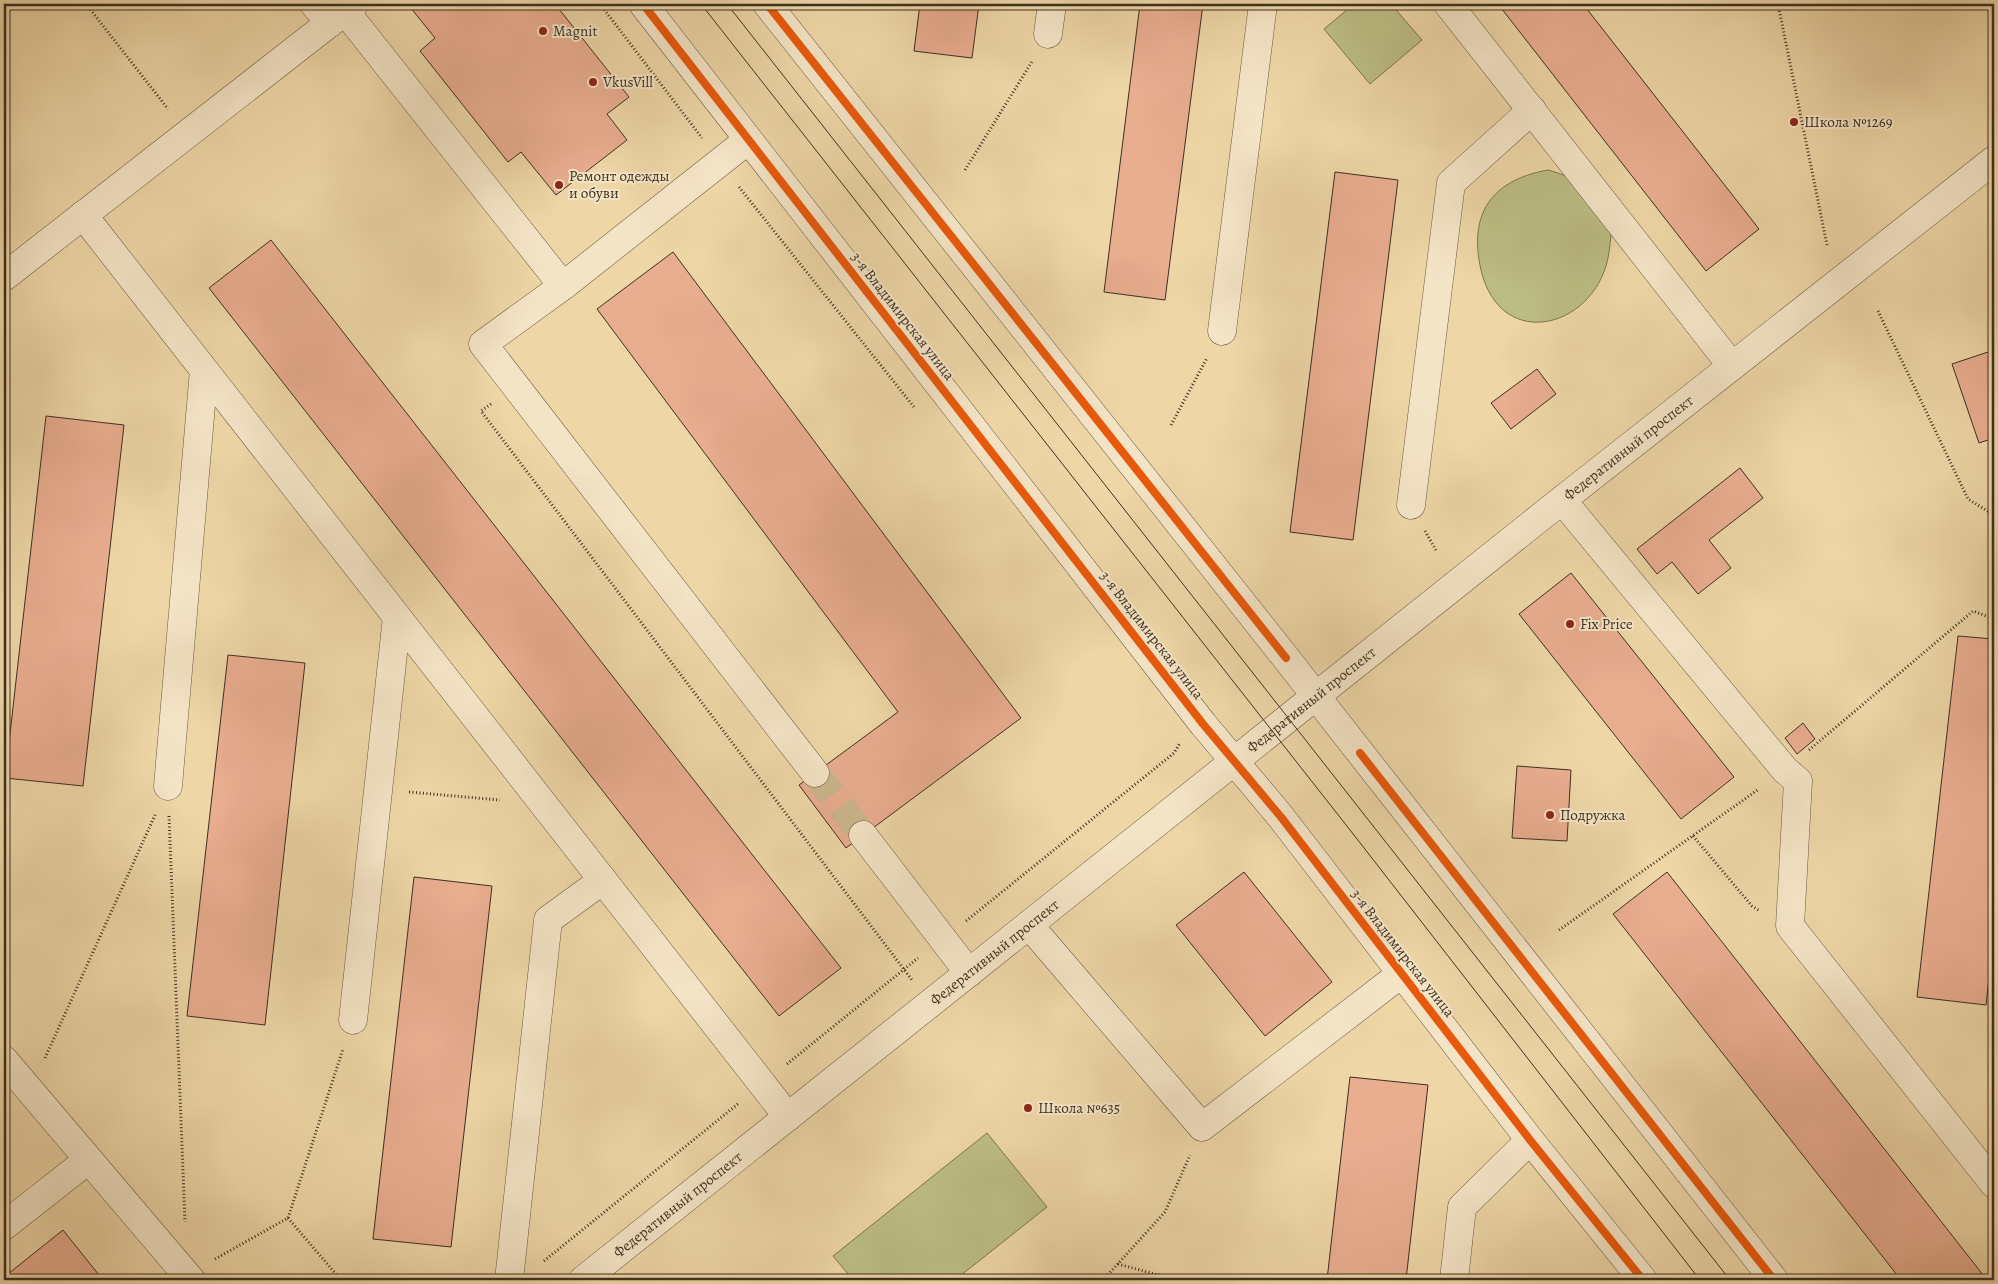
<svg xmlns="http://www.w3.org/2000/svg" width="1998" height="1284" font-family="Alegreya,serif">
	<style>
		.green { fill: #bcbd84; stroke: #7c7652 }
		.building { fill: #e9ad90; stroke: #3d3021 }
		.lines { fill: none; stroke-linecap: round; stroke-linejoin: round }
		.minor-tunnel { stroke: #cbb58c; stroke-width: 28; stroke-dasharray: 28 14; stroke-linecap: butt }
		.minor-casing { stroke: #695a42; stroke-width: 29 }
		.path { stroke: #3d3021; stroke-width: 3; stroke-dasharray: 1 2.5; stroke-linecap: butt }
		.minor { stroke: #f4e4c6; stroke-width: 28 }
		.tram { stroke: #3d3021; stroke-width: 1 }
		.cycleway-casing { stroke: #f4e4c6; stroke-width: 11 }
		.cycleway { stroke: #e8590c; stroke-width: 8 }
		.poi-dot { fill: #8f2418; stroke: #f4e4c6; stroke-width: 2 }
		.labels { text-anchor: middle; stroke-width: 4; stroke-linejoin: round; paint-order: stroke }
		.poi-label { font-size: 15px; fill: #3d3021; stroke: #f4e4c6; text-anchor: start }
		.street-label { font-size: 15px; fill: #3d3021; stroke: #f4e4c6 }
	</style>
	<rect width="100%" height="100%" fill="#eed6a7"/>
	<filter id="stains"><feTurbulence type="fractalNoise" baseFrequency=".004" numOctaves="4"/><feColorMatrix values="0 0 0 0 .2 0 0 0 0 .09 0 0 0 0 .02 0 0 0 .5 -.17"/></filter>
	<radialGradient id="worn" r=".72"><stop offset=".6" stop-color="#630" stop-opacity="0"/><stop offset="1" stop-color="#630" stop-opacity=".3"/></radialGradient>
	<g class="green">
		<polygon points="1354,4 1391,4 1422,40 1370,84 1324,29"/>
		<path d="M1548,170C1577,178 1576,182 1594,205C1598,211 1608,219 1610,226C1612,233 1610,245 1609,252C1599,327 1501,355 1481,270C1468,213 1492,180 1548,170Z"/>
		<polygon points="987,1133 1047,1207 955,1280 853,1280 833,1256"/>
	</g>
	<g class="building">
		<polygon points="415,4 555,4 629,97 607,114 627,140 556,195 521,152 508,162 420,51 435,38 410,7"/>
		<polygon points="920,4 979,4 972,58 914,51"/>
		<polygon points="1140,4 1203,4 1165,300 1104,292"/>
		<polygon points="1498,4 1583,4 1759,229 1706,271"/>
		<polygon points="1335,172 1398,180 1353,540 1290,532"/>
		<polygon points="271,240 841,968 779,1016 209,288"/>
		<polygon points="673,252 1021,718 846,848 799,785 898,712 597,309"/>
		<polygon points="1994,350 1994,438 1979,443 1952,364"/>
		<polygon points="1537,369 1556,394 1511,429 1491,403"/>
		<polygon points="46,416 124,425 83,786 5,778"/>
		<polygon points="1740,468 1763,498 1709,540 1731,568 1698,594 1672,562 1657,574 1637,549"/>
		<polygon points="1571,573 1734,777 1681,819 1519,614"/>
		<polygon points="1958,636 1994,639 1994,933 1986,1005 1917,997"/>
		<polygon points="228,655 305,663 265,1025 187,1016"/>
		<polygon points="1803,723 1815,739 1797,754 1785,738"/>
		<polygon points="1517,766 1571,770 1567,841 1512,838"/>
		<polygon points="1244,872 1332,982 1265,1036 1176,925"/>
		<polygon points="1667,872 1752,980 1987,1280 1901,1280 1613,914"/>
		<polygon points="414,877 492,886 451,1247 373,1239"/>
		<polygon points="1350,1077 1428,1085 1406,1280 1327,1280"/>
		<polygon points="63,1230 103,1280 13,1280 8,1274"/>
	</g>
	<g class="lines">
		<polyline class="minor-tunnel" points="815,773 863,835"/>
		<defs>
			<g id="minor">
				<polyline points="314,4 330,23"/>
				<polyline points="643,4 1203,724 1281,817 1530,1140 1643,1280"/>
				<polyline points="767,4 1286,658 1774,1280"/>
				<polyline points="1448,4 1732,366"/>
				<polyline points="345,11 563,286 748,140"/>
				<polyline points="1048,34 1052,4"/>
				<polyline points="83,215 788,1117"/>
				<polyline points="4,277 354,4"/>
				<polyline points="563,286 483,344 815,773"/>
				<polyline points="1222,331 1263,4"/>
				<polyline points="1562,500 1785,770 1798,781 1790,926 1994,1184"/>
				<polyline points="1411,505 1451,183 1532,110"/>
				<polyline points="168,786 204,370"/>
				<polyline points="863,835 969,973"/>
				<polyline points="1029,925 1202,1127 1401,974"/>
				<polyline points="353,1020 397,617"/>
				<polyline points="4,1060 191,1280"/>
				<polyline points="4,1226 88,1160"/>
				<polyline points="509,1280 548,920 603,880"/>
				<path id="s1" d="M583,1280L1562,500L1994,160"/>
				<polyline points="1454,1280 1462,1207 1530,1140"/>
			</g>
		</defs>
		<use href="#minor" class="minor-casing"/>
		<g class="path">
			<polyline points="86,4 168,109"/>
			<polyline points="600,4 702,138"/>
			<polyline points="1778,4 1827,245"/>
			<polyline points="965,170 1033,60"/>
			<polyline points="739,187 914,407"/>
			<polyline points="1878,311 1968,499 1994,515"/>
			<polyline points="491,404 481,411 912,980"/>
			<polyline points="1171,425 1207,358"/>
			<polyline points="1425,531 1437,552"/>
			<polyline points="1809,750 1973,611 1994,619"/>
			<polyline points="409,792 500,800"/>
			<polyline points="169,816 185,1222"/>
			<polyline points="1693,836 1752,906 1760,911"/>
			<polyline points="966,921 1174,753 1180,743"/>
			<polyline points="1559,930 1759,789"/>
			<polyline points="45,1058 156,813"/>
			<polyline points="787,1064 918,958"/>
			<polyline points="288,1218 341,1280"/>
			<polyline points="215,1259 288,1218 343,1049"/>
			<polyline points="544,1261 739,1103"/>
			<polyline points="1118,1264 1177,1280"/>
			<polyline points="1103,1280 1165,1212 1190,1155"/>
		</g>
		<use href="#minor" class="minor"/>
		<g class="tram">
			<polyline points="701,4 1361,844 1700,1280"/>
			<polyline points="727,4 1730,1280"/>
		</g>
		<defs>
			<g id="cycleway">
				<polyline points="643,4 1203,724 1281,817 1530,1140 1643,1280"/>
				<polyline points="767,4 1286,658"/>
				<polyline points="1360,753 1774,1280"/>
			</g>
		</defs>
		<use href="#cycleway" class="cycleway-casing"/>
		<use href="#cycleway" class="cycleway"/>
	</g>
	<g class="poi-dot">
		<circle cx="543" cy="31" r="5"/>
		<circle cx="593" cy="82" r="5"/>
		<circle cx="1794" cy="122" r="5"/>
		<circle cx="559" cy="185" r="5"/>
		<circle cx="1570" cy="624" r="5"/>
		<circle cx="1550" cy="815" r="5"/>
		<circle cx="1028" cy="1108" r="5"/>
	</g>
	<g class="labels">
		<g class="poi-label">
			<text x="553" y="36">Magnit</text>
			<text x="603" y="87">VkusVill</text>
			<text x="1804" y="127">Школа №1269</text>
			<text x="569" y="181">Ремонт одежды<tspan x="569" dy="17">и обуви</tspan></text>
			<text x="1580" y="629">Fix Price</text>
			<text x="1560" y="820">Подружка</text>
			<text x="1038" y="1113">Школа №635</text>
		</g>
		<g class="street-label">
			<text transform="translate(903 316) rotate(52)" y="5">3-я Владимирская улица</text>
			<text dy="5" stroke="none"><textPath href="#s1" startOffset="1336">Федеративный проспект</textPath></text>
			<text transform="translate(1152 635) rotate(52)" y="5">3-я Владимирская улица</text>
			<text dy="5" stroke="none"><textPath href="#s1" startOffset="931">Федеративный проспект</textPath></text>
			<text dy="5" stroke="none"><textPath href="#s1" startOffset="526">Федеративный проспект</textPath></text>
			<text transform="translate(1403 953) rotate(52)" y="5">3-я Владимирская улица</text>
			<text dy="5" stroke="none"><textPath href="#s1" startOffset="121">Федеративный проспект</textPath></text>
		</g>
	</g>
	<rect width="1998" height="1284" fill="none" stroke="#eed6a7" stroke-width="20"/>
	<rect x="5" y="5" width="1988" height="1274" fill="none" stroke="#3d3021" stroke-width="2.5"/>
	<rect x="10" y="10" width="1978" height="1264" fill="none" stroke="#3d3021"/>
	<rect width="100%" height="100%" filter="url(#stains)"/>
	<rect width="100%" height="100%" fill="url(#worn)"/>
</svg>
